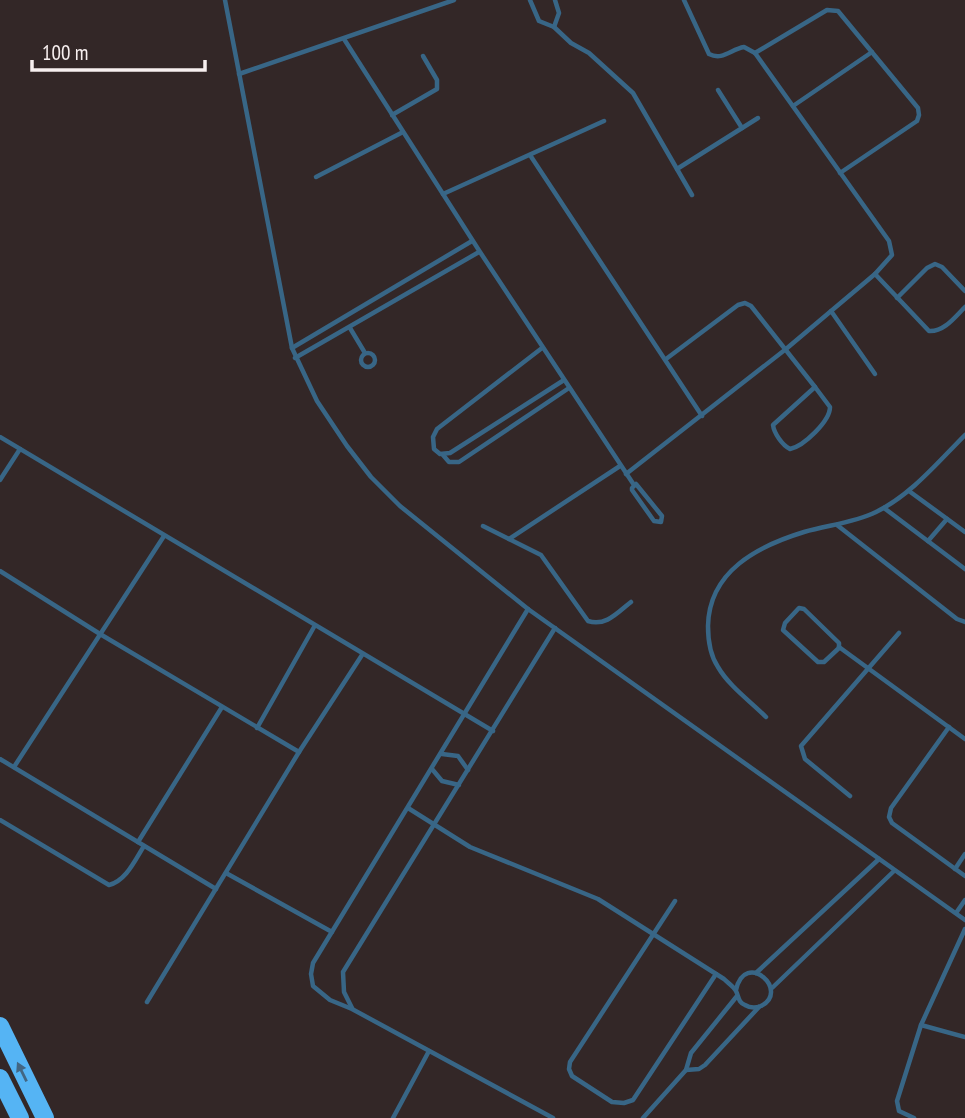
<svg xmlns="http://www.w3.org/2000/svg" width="965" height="1118" font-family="'PT Sans Narrow',sans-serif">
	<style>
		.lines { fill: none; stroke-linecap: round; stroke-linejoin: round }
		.lane { stroke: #386686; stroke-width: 4.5 }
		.highway { stroke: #55b4f4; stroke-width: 18 }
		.oneway { fill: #426683 }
	</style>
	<rect width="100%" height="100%" fill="#332727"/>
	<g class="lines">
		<g class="lane">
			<polyline points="225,0 292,348 317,401 347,446 371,477 400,506 528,609 965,920"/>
			<polyline points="530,0 539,21 554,27 571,43 589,53 633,93 692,195"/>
			<polyline points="554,27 559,13 555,0"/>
			<polyline points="344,39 480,252 634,485"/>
			<polyline points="755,53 827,10 838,11 918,108 919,115 917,121 840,173"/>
			<polyline points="239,74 454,0"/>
			<polyline points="718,90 742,128"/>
			<polyline points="793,106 872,52"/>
			<polyline points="392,115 437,89 437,80 423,56"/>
			<polyline points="530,155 702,416"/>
			<polyline points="677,169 758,118"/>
			<polyline points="316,177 403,132"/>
			<polyline points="443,194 604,121"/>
			<path d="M875,274L929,331C944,332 955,317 965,307"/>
			<polyline points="897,298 927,268 935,264 942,267 965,291"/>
			<polyline points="831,311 875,374"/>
			<polyline points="350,328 365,353"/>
			<polyline points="292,348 472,241"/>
			<polyline points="542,348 437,429 433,437 434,449 440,454 450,453 564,380"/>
			<circle cx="368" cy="360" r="7"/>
			<polyline points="295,358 479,252"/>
			<polyline points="666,359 738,305 745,303 751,306 815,387"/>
			<path d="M815,387L830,407C830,421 804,446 790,449C782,445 774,433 773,425Z"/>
			<polyline points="0,437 493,731"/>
			<polyline points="443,455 449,462 459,462 569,388"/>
			<path d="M626,474L786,349L875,274L892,255L889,241L755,53L744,47C731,49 723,61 709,54L684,0"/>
			<polyline points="0,480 20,449"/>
			<polygon points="636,484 662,516 661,522 654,521 632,490 632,488"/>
			<polyline points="909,491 965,532"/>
			<polyline points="884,508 965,569"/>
			<polyline points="837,525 957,619 965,622"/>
			<path d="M483,526L541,555L588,621C606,627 618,612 631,602"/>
			<polyline points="509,539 620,466"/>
			<polyline points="928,541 947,519"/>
			<polyline points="0,571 100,634 299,752"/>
			<polygon points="799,608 804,609 839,643 839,648 824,662 818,662 783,630 785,623"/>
			<polyline points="528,609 313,963 311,974 313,986 330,1000 352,1009 553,1118"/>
			<polyline points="839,647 965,739"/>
			<path d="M766,717C750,701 729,686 718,667C710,655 708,640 708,626C709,571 758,546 804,532C828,525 854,523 876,512C911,495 938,462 965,435"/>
			<polyline points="949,727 891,808 889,817 892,823 965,876"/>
			<polyline points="257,728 314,627"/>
			<polyline points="442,754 458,756 468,770"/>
			<polyline points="0,759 216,889"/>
			<polyline points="14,767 164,536"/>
			<polyline points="432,769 442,781 459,785"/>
			<polyline points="850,796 805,759 801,746 899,633"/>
			<path d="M408,808L470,847L598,899L724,979C728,983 734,987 736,991C739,997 738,1002 745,1005C750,1008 756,1008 761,1006C791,991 745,949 736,990"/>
			<path d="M0,820L109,885C126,881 135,860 144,846"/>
			<polyline points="138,842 222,707"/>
			<polyline points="955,869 965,854"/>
			<polyline points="226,873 332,932"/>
			<polyline points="675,901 570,1062 569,1069 572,1076 612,1102 624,1103 633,1100 716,974"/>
			<polyline points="956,913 965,900"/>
			<polyline points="756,973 879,859"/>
			<polyline points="772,988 894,871"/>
			<polyline points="147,1002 299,752 362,655"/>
			<polyline points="352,1008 344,992 343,972 555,628"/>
			<polyline points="921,1025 965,1037"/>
			<polyline points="686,1070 699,1069 705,1065 759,1007"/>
			<polyline points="393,1118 429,1051"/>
			<polyline points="643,1118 686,1070 691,1053 737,996"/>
			<polyline points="914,1118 899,1111 897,1101 921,1025 965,929"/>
		</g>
		<g class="highway">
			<polyline points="0,1026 45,1118"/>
			<polyline points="0,1078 20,1118"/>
		</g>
	</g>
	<defs><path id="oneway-solid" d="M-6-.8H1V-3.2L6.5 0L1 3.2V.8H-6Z" transform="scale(1.75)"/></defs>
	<use class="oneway" href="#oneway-solid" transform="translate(22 1072) rotate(-116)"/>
	<path d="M32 60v10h173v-10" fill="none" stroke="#f7efef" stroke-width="3.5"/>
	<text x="42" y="60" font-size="21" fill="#f7efef" stroke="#332727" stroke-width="5" paint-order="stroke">100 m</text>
</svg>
